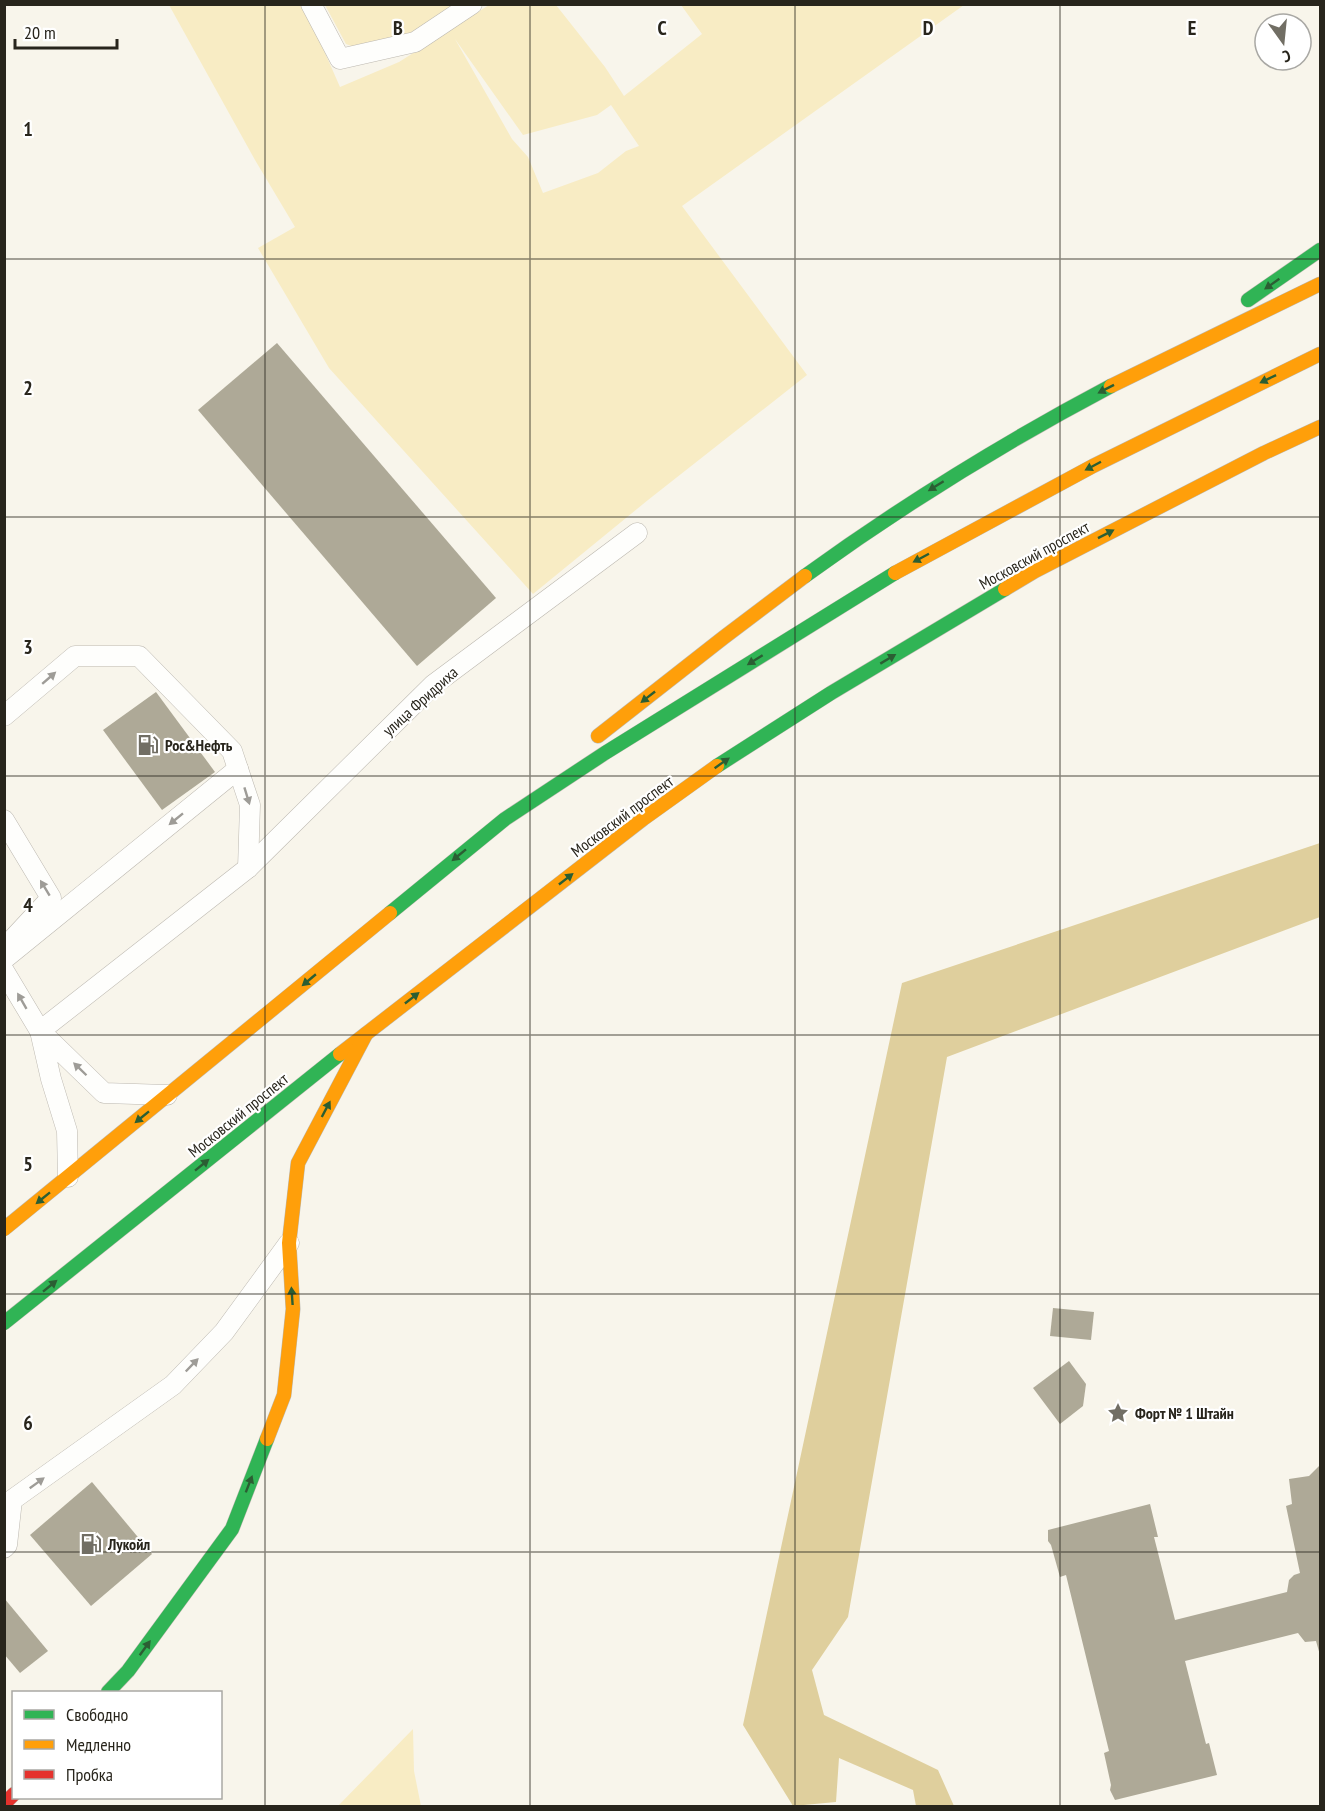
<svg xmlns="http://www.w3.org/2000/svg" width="1325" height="1811" font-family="'PT Sans Narrow',sans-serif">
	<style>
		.green { fill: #f8ecc4; fill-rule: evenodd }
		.water { fill: #dfcf9d }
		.building { fill: #aea997 }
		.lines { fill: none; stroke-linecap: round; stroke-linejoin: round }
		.lane-casing { stroke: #bcb8b0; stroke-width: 21 }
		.fast-casing { stroke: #bcb8b0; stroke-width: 15 }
		.slow-casing { stroke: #bcb8b0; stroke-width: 15 }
		.jam-casing { stroke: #bcb8b0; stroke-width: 15 }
		.lane { stroke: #fefefc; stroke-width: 20 }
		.fast { stroke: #30b455; stroke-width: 14 }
		.slow { stroke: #ff9f0a; stroke-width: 14 }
		.jam { stroke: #e5322d; stroke-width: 14 }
		.oneway { fill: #2b5e33 }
		.oneway2 { fill: #9e9c97 }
		.grid { fill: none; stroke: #28251c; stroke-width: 1.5; stroke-opacity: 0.55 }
		.labels { text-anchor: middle; stroke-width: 4.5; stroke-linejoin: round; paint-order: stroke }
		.street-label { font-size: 16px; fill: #28251c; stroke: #fff }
		.poi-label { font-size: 16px; font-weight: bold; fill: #28251c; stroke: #fff; text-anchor: start }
		.grid-label { font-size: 20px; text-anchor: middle; font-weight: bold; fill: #28251c; stroke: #fff; stroke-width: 4.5; stroke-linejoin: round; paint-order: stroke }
	</style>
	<rect width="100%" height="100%" fill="#f8f5eb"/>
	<g class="green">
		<path d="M169,5H304L340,87L399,62L489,5H556L605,67L624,96L702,34L681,5H964L682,206L807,375L648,500L533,594L329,368L258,248L295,227L255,160ZM455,39L523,135L597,115L611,105L639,146L626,151L598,173L543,193L528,157L512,139Z"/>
		<polygon points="325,5 454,5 410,34 354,47 346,44"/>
		<polygon points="413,1729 414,1771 421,1806 338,1806"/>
	</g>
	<polygon class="water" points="1320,843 1320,917 947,1057 848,1617 812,1670 824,1715 938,1770 954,1806 916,1806 913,1790 839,1758 836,1802 793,1806 743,1725 902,983"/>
	<g class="building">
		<polygon points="277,343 496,598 417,666 198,410"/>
		<polygon points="156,692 215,772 162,810 103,730"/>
		<polygon points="1053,1308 1094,1312 1091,1340 1050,1336"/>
		<polygon points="1069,1361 1086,1384 1083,1406 1060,1424 1033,1388"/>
		<polygon points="1320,1465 1320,1655 1316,1641 1305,1642 1298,1633 1185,1661 1206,1744 1209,1743 1217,1775 1115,1800 1110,1790 1111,1785 1104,1753 1109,1751 1066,1575 1060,1577 1051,1545 1048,1541 1048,1530 1150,1504 1158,1537 1154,1537 1175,1620 1287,1592 1289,1580 1294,1575 1300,1573 1286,1506 1292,1504 1289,1479 1309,1476"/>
		<polygon points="92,1482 152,1554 91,1606 30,1535"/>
		<polygon points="4,1598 48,1651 20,1673 4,1654"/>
	</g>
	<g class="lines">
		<defs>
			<g id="lane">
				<polyline points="311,4 340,59 415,42 472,4"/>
				<polyline points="4,716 75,656 139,656 232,751 250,805 248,868"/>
				<polyline points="4,820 51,898 10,942"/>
				<polyline points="4,959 238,769"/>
				<polyline points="4,971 40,1031 248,868 433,685 637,533"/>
				<polyline points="68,1177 67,1131 51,1079 40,1031 104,1093 167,1095"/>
				<polyline points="4,1548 7,1545 12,1500 173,1385 224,1332 289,1243"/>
			</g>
			<g id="fast">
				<polyline points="1248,300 1320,250"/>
				<path d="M805,576C903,505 1005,442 1111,386"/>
				<polyline points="717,766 831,693 1005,589"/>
				<polyline points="390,913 505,819 605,753 895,573"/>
				<polyline points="4,1323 340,1054"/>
				<polyline points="108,1692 128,1671 232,1529 267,1439"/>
			</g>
			<g id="slow">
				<polyline points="1111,386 1320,284"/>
				<polyline points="895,573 1093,466 1320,354"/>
				<polyline points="1005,589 1035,571 1264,453 1320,427"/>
				<polyline points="598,736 723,638 805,576"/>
				<polyline points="340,1054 643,819 717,766"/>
				<polyline points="4,1229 390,913"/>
				<polyline points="267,1439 284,1395 293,1309 289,1243 298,1163 366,1034"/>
			</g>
			<polyline id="jam" points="4,1804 14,1794"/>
		</defs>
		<use href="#lane" class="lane-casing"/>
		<use href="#fast" class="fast-casing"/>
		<use href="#slow" class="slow-casing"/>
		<use href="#jam" class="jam-casing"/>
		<use href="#lane" class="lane"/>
		<use href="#fast" class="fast"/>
		<use href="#slow" class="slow"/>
		<use href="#jam" class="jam"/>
	</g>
	<defs><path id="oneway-solid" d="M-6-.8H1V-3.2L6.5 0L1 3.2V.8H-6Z" transform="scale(1.5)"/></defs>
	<g class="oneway">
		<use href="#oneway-solid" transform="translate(1272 284) rotate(145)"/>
		<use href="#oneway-solid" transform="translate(1268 379) rotate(154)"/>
		<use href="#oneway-solid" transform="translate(1106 389) rotate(153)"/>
		<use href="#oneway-solid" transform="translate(1093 466) rotate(152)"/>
		<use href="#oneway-solid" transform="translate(936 486) rotate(148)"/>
		<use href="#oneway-solid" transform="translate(1106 534) rotate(-27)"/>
		<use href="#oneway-solid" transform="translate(921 558) rotate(152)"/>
		<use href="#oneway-solid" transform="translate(888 659) rotate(-31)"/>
		<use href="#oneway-solid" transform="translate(755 660) rotate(148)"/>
		<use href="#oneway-solid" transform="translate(648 697) rotate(142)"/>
		<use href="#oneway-solid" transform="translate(722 763) rotate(-35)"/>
		<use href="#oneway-solid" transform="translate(459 855) rotate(141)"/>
		<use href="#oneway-solid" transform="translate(566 879) rotate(-38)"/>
		<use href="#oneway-solid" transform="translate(309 980) rotate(140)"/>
		<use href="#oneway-solid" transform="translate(412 998) rotate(-38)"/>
		<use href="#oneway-solid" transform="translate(326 1109) rotate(-62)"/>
		<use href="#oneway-solid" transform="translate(142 1117) rotate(141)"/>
		<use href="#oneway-solid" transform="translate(202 1165) rotate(-39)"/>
		<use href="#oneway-solid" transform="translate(43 1198) rotate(141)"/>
		<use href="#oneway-solid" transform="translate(50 1286) rotate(-39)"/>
		<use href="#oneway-solid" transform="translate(292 1296) rotate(-94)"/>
		<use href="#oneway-solid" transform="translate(249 1484) rotate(-69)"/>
		<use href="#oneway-solid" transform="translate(145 1648) rotate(-54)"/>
	</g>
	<g class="oneway2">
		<use href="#oneway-solid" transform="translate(49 678) rotate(-41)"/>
		<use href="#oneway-solid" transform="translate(247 796) rotate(73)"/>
		<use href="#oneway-solid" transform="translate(176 819) rotate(141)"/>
		<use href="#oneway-solid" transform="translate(45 888) rotate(-121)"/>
		<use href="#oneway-solid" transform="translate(22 1001) rotate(-120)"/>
		<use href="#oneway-solid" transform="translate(80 1069) rotate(-136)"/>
		<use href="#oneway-solid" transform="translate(192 1365) rotate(-46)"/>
		<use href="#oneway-solid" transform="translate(37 1483) rotate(-36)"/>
	</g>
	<path class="grid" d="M265,4V1806M530,4V1806M795,4V1806M1060,4V1806M4,259H1320M4,517H1320M4,776H1320M4,1035H1320M4,1294H1320M4,1552H1320"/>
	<defs>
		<symbol id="fuel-bare" viewBox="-9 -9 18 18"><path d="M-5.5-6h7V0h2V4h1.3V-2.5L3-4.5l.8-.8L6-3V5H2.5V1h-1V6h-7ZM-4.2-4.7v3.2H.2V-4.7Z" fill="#716e64" stroke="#fff" stroke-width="2.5" paint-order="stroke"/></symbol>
		<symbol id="sight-bare" viewBox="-9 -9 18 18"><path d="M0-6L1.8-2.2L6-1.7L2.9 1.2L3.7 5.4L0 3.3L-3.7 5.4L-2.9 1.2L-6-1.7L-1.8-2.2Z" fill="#716e64" stroke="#fff" stroke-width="2.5" paint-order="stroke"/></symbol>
	</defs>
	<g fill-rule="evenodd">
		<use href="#fuel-bare" x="133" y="730" width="30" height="30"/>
		<use href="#sight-bare" x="1103" y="1398" width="30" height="30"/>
		<use href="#fuel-bare" x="76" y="1529" width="30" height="30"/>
	</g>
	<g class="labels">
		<g class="street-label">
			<text transform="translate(1034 555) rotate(-29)" y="6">Московский проспект</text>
			<text transform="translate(420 701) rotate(-42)" y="6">улица Фридриха</text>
			<text transform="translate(622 816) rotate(-37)" y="6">Московский проспект</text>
			<text transform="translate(238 1115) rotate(-39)" y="6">Московский проспект</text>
		</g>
		<g class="poi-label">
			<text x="165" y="751">Рос&amp;Нефть</text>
			<text x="1135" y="1419">Форт № 1 Штайн</text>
			<text x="108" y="1550">Лукойл</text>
		</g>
	</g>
	<g class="grid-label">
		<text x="398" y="35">B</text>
		<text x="662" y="35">C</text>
		<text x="928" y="35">D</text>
		<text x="1192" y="35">E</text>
		<text x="28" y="136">1</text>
		<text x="28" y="395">2</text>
		<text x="28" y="654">3</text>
		<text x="28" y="912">4</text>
		<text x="28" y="1171">5</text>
		<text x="28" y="1430">6</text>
	</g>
	<rect width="1325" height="1811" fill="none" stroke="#28251c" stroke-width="12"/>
	<rect x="12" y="1691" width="210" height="108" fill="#ffffff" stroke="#a9a8a4" stroke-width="1.5"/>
	<rect x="24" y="1710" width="30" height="9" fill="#30b455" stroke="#a9a8a4" stroke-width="1.5"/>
	<text x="66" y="1721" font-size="18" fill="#28251c">Свободно</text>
	<rect x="24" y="1740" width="30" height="9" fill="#ff9f0a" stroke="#a9a8a4" stroke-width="1.5"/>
	<text x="66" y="1751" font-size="18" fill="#28251c">Медленно</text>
	<rect x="24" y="1770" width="30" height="9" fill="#e5322d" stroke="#a9a8a4" stroke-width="1.5"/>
	<text x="66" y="1781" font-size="18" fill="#28251c">Пробка</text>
	<g transform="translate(1283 42) rotate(165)"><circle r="28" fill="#ffffff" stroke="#a9a8a4" stroke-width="1.5"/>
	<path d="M0-4.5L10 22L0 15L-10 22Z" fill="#716e64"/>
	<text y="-9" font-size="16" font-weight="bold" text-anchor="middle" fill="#28251c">С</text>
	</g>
	<path d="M15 39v9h102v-9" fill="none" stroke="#28251c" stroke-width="3"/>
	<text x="24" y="39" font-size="18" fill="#28251c" stroke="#ffffff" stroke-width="4.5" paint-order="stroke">20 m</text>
</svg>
